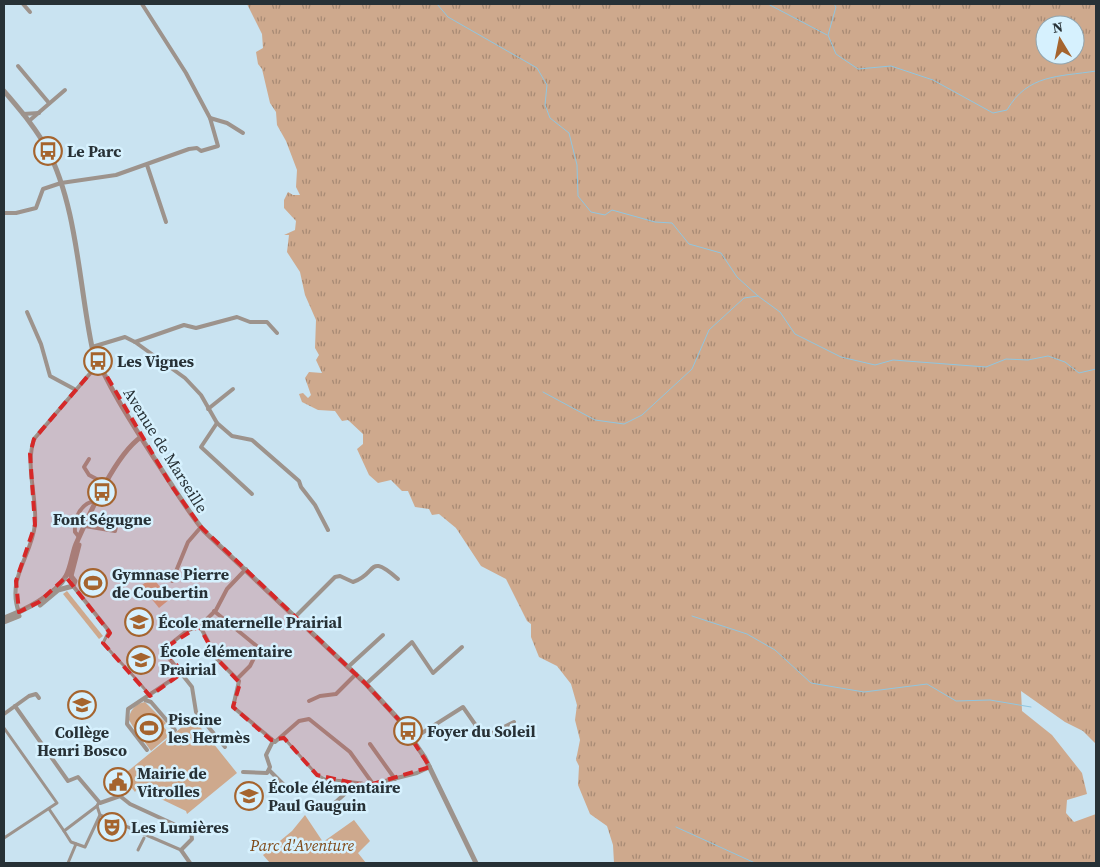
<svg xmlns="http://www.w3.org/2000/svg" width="1100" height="867" font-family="'Source Serif 4',serif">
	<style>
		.grass { fill: url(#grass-tufts); fill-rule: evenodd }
		.green { fill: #cea98d }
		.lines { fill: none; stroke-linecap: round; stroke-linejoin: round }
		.stream { stroke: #90c6e0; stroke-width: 1 }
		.pedestrian { stroke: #9d938c; stroke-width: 3 }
		.minor { stroke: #9d938c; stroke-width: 4 }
		.tertiary { stroke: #9d938c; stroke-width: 5 }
		.marked { fill: #d62828; fill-opacity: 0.2; stroke: #d62828; stroke-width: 4; stroke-dasharray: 10 6; stroke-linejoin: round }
		.labels { text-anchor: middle; stroke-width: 5; stroke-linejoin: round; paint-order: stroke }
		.poi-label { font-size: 16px; font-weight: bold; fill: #273136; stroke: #d6f1fe; text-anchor: start }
		.street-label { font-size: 16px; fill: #273136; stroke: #d6f1fe }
		.park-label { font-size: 16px; font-style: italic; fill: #7f4816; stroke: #d6f1fe }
	</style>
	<defs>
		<pattern id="grass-tufts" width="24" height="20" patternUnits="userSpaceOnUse" patternTransform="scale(1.25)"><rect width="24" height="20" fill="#cea98d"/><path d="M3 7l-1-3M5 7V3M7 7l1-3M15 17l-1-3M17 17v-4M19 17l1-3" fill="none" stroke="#a78a74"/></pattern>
	</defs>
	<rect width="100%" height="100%" fill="#c9e3f1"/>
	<path class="grass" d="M247,4H1096V744L1083,731L1065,722L1021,691L1022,711L1052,735L1082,773L1087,794L1067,800L1066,813L1074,822L1096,814V863H614L613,845L607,826L590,814L578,785L579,766L576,760L580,740L575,720L577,705L571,684L557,666L539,657L531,637V624L527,621L506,579L481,566L456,528L439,514L432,515L429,509L415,507L408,491H402L391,480L378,483L369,475L357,449L363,444V434L348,420L342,421L335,411L318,410L302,402L299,394L303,393L308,398L311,395L305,378L309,372L322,373L316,360L319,355L315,348L316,320L305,295L300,272L287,252L289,235H284L295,230L296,221L284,208V200L288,192L293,195H300L296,187L297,170L286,141L277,125L276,112L270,103L262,69L258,64L256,52L263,48L262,34ZM1045,25H1075V55H1045Z"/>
	<g class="green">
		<polygon points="152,577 170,599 159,608 141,586"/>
		<polygon points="67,591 103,636 99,639 63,594"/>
		<path d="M145,702L166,723L163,726L170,735L151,751L144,741V737L135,730L129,720C129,711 136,703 145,702Z"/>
		<polygon points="193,718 237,773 187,814 186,811 138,788 135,792 122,776"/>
		<polygon points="305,815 323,842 354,820 370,841 358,853 366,863 270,863 263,855 292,831"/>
	</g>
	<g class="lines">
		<g class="stream">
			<polyline points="437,4 448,17 537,68 547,85 545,105 550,118 569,133 577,165 578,196 591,212 605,215 612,210 655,222 672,223 689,244 721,253 737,277 758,296 780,312 795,334 841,357 875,365 893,360 986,367 1006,359 1028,360 1048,356 1065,362 1079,373 1096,369"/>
			<polyline points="768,4 827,35"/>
			<path d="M834,4L836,7L828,35L836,54L858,69L891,66L933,80L993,113L1007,110C1028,74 1058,77 1096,71"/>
			<polyline points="543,392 595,420 624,424 642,415 692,369 709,330 744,298 758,296"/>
			<polyline points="692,616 747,634 775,650 811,683 864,692 927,684 956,701 990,700 1031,707"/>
			<polyline points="676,827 755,863"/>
		</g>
		<g class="pedestrian">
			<path d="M109,631L103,643C119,662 135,676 150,696"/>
			<polyline points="4,728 57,803 4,838"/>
			<polyline points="283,737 317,775 325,779 362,783 365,786"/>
			<polyline points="49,809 64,831 97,806"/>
			<polyline points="100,815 181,850"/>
			<polyline points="64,831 71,842 85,847 100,815 97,806 99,802"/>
			<polyline points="138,850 144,838"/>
			<polyline points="68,863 76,844"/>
		</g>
		<g class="minor">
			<polyline points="23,4 30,12"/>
			<polyline points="142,4 186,73 210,118"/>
			<polyline points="18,66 49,103"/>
			<polyline points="23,114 39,113"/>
			<polyline points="29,121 65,90"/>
			<polyline points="147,165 166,222"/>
			<polyline points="4,213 16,213 36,208 43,189 61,183 116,175 189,149 197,148 201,151 218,146 210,118 227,123 243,133"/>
			<polyline points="27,312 41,344 50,376 76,390"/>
			<polyline points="135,342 184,325 196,328 237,317 250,322 267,322 277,333"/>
			<polyline points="92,347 125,337 135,342 185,378 201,395 217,423 232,436 252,440 299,481 301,487 315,505 328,530"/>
			<polyline points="208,409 233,389"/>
			<polyline points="217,423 201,447 252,494"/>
			<polyline points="89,459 84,467 89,475 106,484"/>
			<polyline points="85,526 115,531 118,519"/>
			<path d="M79,537L75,532C74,518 81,502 96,501"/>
			<polyline points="172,581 188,542 201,527"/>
			<polyline points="73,586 109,631"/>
			<polyline points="214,611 259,648 250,666 237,679"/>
			<path d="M19,613C6,578 32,556 35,524C37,495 25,467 34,439L99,363"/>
			<path d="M296,616L335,577L340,576L353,582C378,574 367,552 398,579"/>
			<polyline points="200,626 217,659 239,681 233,707 275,742 299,721 309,719 350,752 373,784"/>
			<polyline points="348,667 383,635"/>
			<polyline points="366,684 412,642 433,673 462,647"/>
			<polyline points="145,700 151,702 175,730"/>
			<polyline points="309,701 320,696 336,694 356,674"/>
			<polyline points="15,706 68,781 78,777 100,803 120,796 130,804 191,832 192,839 181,850 190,863"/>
			<polyline points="4,714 29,696 36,694 39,698"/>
			<polyline points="414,738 463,707 484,737 514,722"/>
			<polyline points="370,744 395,779"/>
			<polyline points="225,747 196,712 192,687 169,658 166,651 168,646 188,630 200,626 216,610 227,589 246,569"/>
			<polyline points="147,750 127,724 128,709 182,673"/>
			<polyline points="269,770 283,784"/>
			<polyline points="243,772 267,773 270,767 266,755 273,741"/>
			<polyline points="327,810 349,790 417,773 430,767"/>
		</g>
		<g class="tertiary">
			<path d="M4,91C20,110 36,128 47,149C77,205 79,285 92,347C108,387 133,425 156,461C172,485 186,509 204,531L366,684L400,721L425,758L476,863"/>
			<polyline points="71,576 79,545"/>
			<polyline points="40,605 58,590 73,586 75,581 71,576"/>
			<path d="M4,618C23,611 56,595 66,576C71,567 72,554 76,544C89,515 115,455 141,437"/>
			<polyline points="4,622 19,616"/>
		</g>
	</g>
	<path class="marked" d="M99,363L171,485L201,527L366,684L400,721L430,767L366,786L317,775L284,738L271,740L233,707L240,683L217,659L199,626L165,648L182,673L150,696L103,643L110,633L66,577L39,602L19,612L16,581L35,525L30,454L34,439Z"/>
	<defs>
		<symbol id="bus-ring" viewBox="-11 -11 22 22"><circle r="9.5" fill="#d6f1fe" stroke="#a5642e" stroke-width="1.5"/><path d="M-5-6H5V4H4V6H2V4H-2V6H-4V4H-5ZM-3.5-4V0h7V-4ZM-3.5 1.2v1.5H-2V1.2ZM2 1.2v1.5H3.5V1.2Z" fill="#a5642e"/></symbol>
		<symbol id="stadium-ring" viewBox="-11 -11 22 22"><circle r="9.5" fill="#d6f1fe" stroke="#a5642e" stroke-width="1.5"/><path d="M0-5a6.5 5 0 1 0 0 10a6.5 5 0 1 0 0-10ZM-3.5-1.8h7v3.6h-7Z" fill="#a5642e"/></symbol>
		<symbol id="school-ring" viewBox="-11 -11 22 22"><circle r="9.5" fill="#d6f1fe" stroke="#a5642e" stroke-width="1.5"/><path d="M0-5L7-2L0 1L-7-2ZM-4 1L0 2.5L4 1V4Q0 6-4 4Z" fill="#a5642e"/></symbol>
		<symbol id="civic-ring" viewBox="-11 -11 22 22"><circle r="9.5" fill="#d6f1fe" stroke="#a5642e" stroke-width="1.5"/><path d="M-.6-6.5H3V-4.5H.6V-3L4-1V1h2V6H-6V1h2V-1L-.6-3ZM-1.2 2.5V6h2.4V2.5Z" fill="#a5642e"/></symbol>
		<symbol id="theatre-ring" viewBox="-11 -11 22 22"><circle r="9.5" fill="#d6f1fe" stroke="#a5642e" stroke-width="1.5"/><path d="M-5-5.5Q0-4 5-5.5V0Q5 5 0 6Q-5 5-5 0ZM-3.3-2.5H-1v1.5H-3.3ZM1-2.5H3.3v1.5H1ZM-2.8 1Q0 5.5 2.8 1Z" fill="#a5642e"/></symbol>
	</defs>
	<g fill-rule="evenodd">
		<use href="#bus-ring" x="32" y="135" width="32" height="32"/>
		<use href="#bus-ring" x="82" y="345" width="32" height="32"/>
		<use href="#bus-ring" x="86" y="476" width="32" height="32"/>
		<use href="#stadium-ring" x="77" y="567" width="32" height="32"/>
		<use href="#school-ring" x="123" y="606" width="32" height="32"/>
		<use href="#school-ring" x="125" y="644" width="32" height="32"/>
		<use href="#school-ring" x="66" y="689" width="32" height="32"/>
		<use href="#stadium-ring" x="133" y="712" width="32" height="32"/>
		<use href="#bus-ring" x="392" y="715" width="32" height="32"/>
		<use href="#civic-ring" x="102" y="766" width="32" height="32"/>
		<use href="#school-ring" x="233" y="780" width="32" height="32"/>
		<use href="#theatre-ring" x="96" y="811" width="32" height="32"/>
	</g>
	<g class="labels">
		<g class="poi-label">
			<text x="67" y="157">Le Parc</text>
			<text x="117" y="367">Les Vignes</text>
			<text x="102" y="525" text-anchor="middle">Font Ségugne</text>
			<text x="112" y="580">Gymnase Pierre<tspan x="112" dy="18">de Coubertin</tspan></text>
			<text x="158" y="628">École maternelle Prairial</text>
			<text x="160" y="657">École élémentaire<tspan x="160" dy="18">Prairial</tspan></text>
			<text x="168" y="725">Piscine<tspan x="168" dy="18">les Hermès</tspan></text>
			<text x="427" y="737">Foyer du Soleil</text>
			<text x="82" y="738" text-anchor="middle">Collège<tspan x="82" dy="18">Henri Bosco</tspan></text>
			<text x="137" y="779">Mairie de<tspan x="137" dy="18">Vitrolles</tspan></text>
			<text x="268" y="793">École élémentaire<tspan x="268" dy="18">Paul Gauguin</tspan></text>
			<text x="131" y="833">Les Lumières</text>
		</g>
		<g class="street-label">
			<text transform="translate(166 450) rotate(58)" y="6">Avenue de Marseille</text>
		</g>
		<g class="park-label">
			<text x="302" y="851">Parc d'Aventure</text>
		</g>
	</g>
	<rect width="1100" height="867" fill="none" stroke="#273136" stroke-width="10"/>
	<g transform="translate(1060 40) rotate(350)"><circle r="24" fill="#d6f1fe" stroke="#90a4ae"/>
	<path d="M0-4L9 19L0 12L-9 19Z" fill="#a5642e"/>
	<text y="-8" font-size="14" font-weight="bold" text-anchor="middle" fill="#273136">N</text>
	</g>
</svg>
